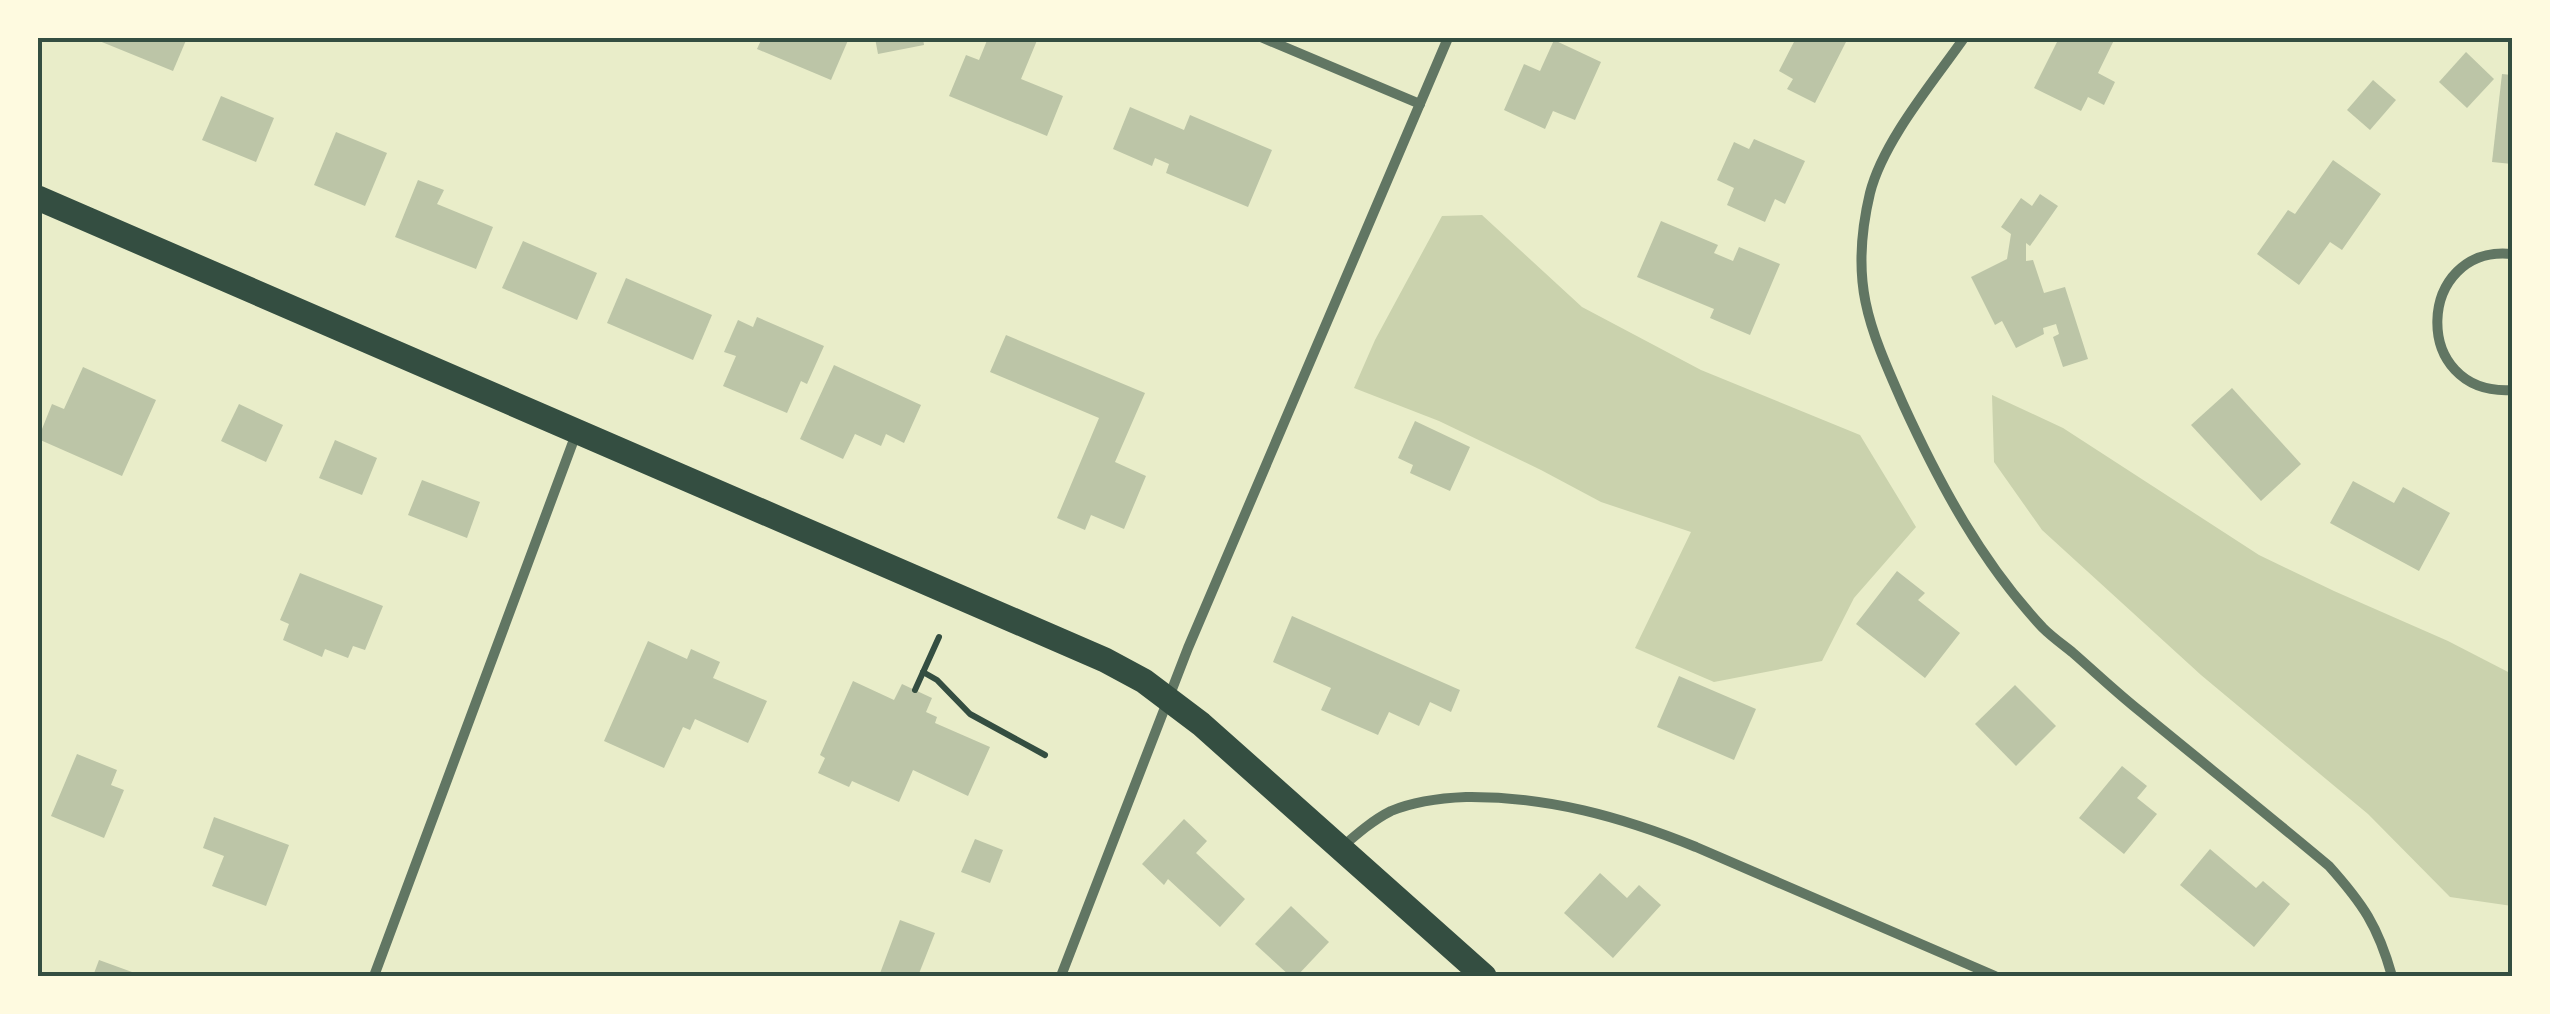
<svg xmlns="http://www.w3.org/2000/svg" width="2550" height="1014" font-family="Roboto,sans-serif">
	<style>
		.green { fill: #cad2ad }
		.building { fill: #bcc5a7 }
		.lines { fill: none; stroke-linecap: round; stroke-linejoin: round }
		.path { stroke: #344e41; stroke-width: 6 }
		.minor { stroke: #617663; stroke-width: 10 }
		.primary { stroke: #344e41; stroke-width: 25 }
		.neatline { fill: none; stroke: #344e41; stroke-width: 4 }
	</style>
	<rect width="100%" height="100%" fill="#e9edc9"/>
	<g class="green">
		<polygon points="1482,215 1582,307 1701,370 1860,435 1916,527 1854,598 1822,661 1714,682 1635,648 1691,532 1601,502 1541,470 1439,421 1354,388 1375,340 1442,216"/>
		<polygon points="1992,395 2063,428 2259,555 2334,591 2448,641 2512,674 2512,906 2450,897 2368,814 2201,675 2042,530 1994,462"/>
	</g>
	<g class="building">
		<polygon points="92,38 187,38 173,71"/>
		<polygon points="762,38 849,38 831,80 757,49"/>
		<polygon points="875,38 923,38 924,45 878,54"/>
		<polygon points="988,38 1038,38 1021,79 1063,96 1047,136 949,96 966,55 979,60"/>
		<polygon points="1796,38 1848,38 1815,103 1787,89 1793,79 1779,71"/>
		<polygon points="2059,38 2115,38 2098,73 2115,82 2104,105 2088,97 2081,111 2034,88"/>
		<polygon points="1554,40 1601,62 1575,120 1553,111 1545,129 1504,110 1524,64 1540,71"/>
		<polygon points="2466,52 2494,79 2467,108 2439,82"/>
		<polygon points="2502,74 2512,75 2512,164 2492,162"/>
		<polygon points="2373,80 2396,100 2370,130 2347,110"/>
		<polygon points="221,96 274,118 256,162 202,140"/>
		<polygon points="1130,107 1184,130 1190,115 1272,150 1248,207 1166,173 1169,164 1155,158 1152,166 1113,149"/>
		<polygon points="336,132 387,153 365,206 314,185"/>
		<polygon points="1754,139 1805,161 1785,204 1775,199 1765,222 1727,205 1734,188 1717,180 1734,142 1749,149"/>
		<polygon points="2333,160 2381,194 2342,250 2330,242 2299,285 2257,254 2288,210 2295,214"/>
		<polygon points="418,180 444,190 437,204 493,227 476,269 395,237"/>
		<polygon points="2040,194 2058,206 2030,246 2026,243 2026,261 2033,260 2044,293 2065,287 2088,359 2063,367 2053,337 2059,334 2056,324 2043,328 2044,334 2016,348 2002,321 1995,325 1971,277 2007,259 2011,234 2001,227 2021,198 2032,206"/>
		<polygon points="1661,221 1718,245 1714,253 1733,261 1739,247 1780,264 1750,335 1710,318 1714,309 1637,277"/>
		<polygon points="523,241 597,273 577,320 502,288"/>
		<polygon points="626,278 712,315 693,360 607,323"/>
		<polygon points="757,317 824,346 807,384 801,381 787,413 723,386 736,356 724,352 738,320 753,327"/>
		<polygon points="1006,335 1145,393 1115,462 1146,476 1124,529 1091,515 1085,530 1057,518 1099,418 990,372"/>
		<polygon points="834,365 921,405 904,443 886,434 881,446 855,434 843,459 800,439"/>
		<polygon points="83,367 156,400 122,476 38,439 52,404 64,409"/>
		<polygon points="2232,388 2301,464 2261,501 2191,425"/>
		<polygon points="239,404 283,425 266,462 221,441"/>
		<polygon points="1415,421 1470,447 1450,491 1410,473 1413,465 1398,458"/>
		<polygon points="335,440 377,458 362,495 319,478"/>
		<polygon points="422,480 480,502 467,538 408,515"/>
		<polygon points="2353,481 2394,503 2403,487 2450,513 2419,571 2330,523"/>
		<polygon points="1897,571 1925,593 1918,600 1960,633 1925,678 1856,624"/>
		<polygon points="300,573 383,606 365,650 353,646 348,658 325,649 322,657 283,640 289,624 280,620"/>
		<polygon points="1292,616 1460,690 1451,712 1430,702 1419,726 1389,712 1378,735 1321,710 1331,688 1273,662"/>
		<polygon points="648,641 687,659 691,649 720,662 713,678 767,701 748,743 695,719 690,730 683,727 664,768 604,741"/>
		<polygon points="1679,676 1756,709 1734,760 1657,727"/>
		<polygon points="853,681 894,700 902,684 932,698 926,712 937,717 935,723 990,747 968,796 913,770 899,802 852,781 849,787 818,773 825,758 820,755"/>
		<polygon points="2015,685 2056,726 2016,766 1975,724"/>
		<polygon points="77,754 117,770 111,785 124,790 104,838 51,816"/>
		<polygon points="2122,766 2147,786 2137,798 2157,814 2124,854 2079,818"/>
		<polygon points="214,817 289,845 266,906 212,886 224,856 203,848"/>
		<polygon points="1184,819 1207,841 1196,853 1245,899 1220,927 1168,879 1164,885 1142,864"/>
		<polygon points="975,839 1003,850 990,883 961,872"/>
		<polygon points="2210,849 2256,888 2263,881 2290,904 2254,947 2180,885"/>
		<polygon points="1600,873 1627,898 1639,885 1661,905 1613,958 1564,913"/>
		<polygon points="1291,906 1329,942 1297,976 1290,976 1255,944"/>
		<polygon points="900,920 935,933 918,976 879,976"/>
		<polygon points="99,960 143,976 93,976"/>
	</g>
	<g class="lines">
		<g class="path">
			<polyline points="923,672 937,680 970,714 1045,755"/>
			<polyline points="915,690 939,637"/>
		</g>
		<g class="minor">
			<polyline points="1263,38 1420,104"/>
			<path d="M1964,38C1934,81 1883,141 1870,193C1849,281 1868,325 1903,404C1940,485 1982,563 2043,628C2052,637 2062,644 2072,652C2095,672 2117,693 2141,712C2203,763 2267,814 2329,866C2363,904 2378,926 2392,976"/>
			<path d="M2512,254C2416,244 2409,396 2512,390"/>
			<path d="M1342,847C1357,834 1373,820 1391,811C1415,801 1441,798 1466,797C1547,796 1622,817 1696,847L1995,976"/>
			<polyline points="374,976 576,434"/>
			<polyline points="1061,976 1188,648 1448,38"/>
		</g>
		<polyline class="primary" points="38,198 1105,660 1144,681 1201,724 1484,976"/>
	</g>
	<rect width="2550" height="1014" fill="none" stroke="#fefae0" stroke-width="80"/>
	<rect x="40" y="40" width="2470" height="934" class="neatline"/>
</svg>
